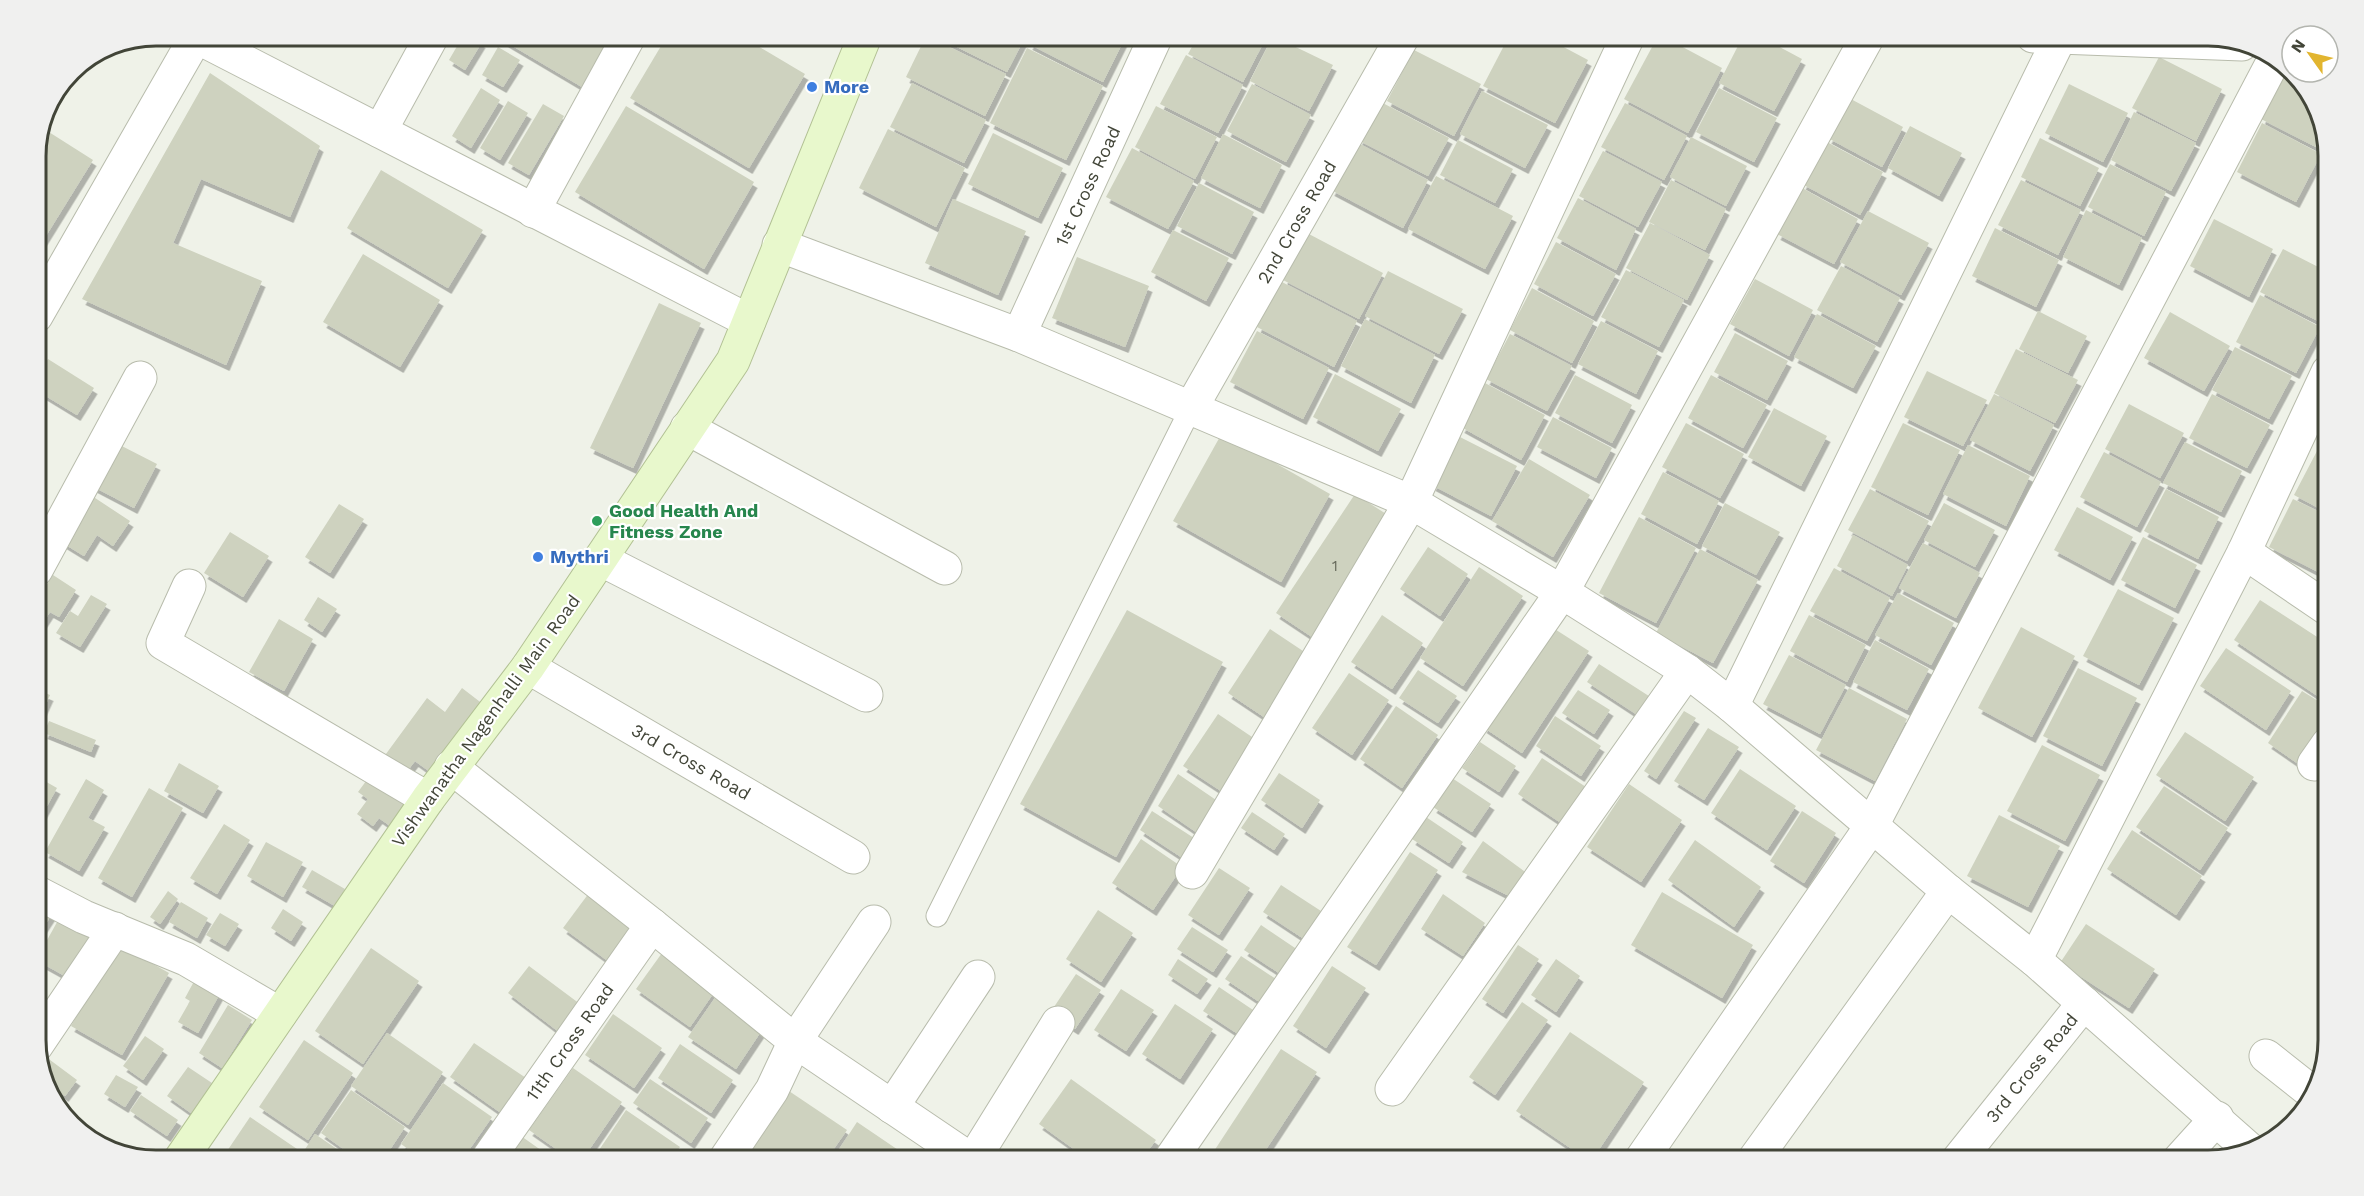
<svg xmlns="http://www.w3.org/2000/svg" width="2364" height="1196" font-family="'Work Sans',sans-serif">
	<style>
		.building { fill: #ced2bf; filter: url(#shadow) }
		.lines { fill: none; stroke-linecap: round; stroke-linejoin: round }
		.lane-casing { stroke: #b8bcac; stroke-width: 23 }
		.street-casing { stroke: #b8bcac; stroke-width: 35 }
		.secondary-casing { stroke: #b2c194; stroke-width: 35 }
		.lane { stroke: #fff; stroke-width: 21 }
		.street { stroke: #fff; stroke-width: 33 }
		.secondary { stroke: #e8f8cc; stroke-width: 33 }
		.shop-dot { fill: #3f7fe0; stroke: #fff; stroke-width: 2 }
		.leisure-dot { fill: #2e9e5b; stroke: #fff; stroke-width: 2 }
		.labels { text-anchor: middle; stroke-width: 4.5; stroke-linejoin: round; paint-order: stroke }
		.number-label { font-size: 15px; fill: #65685a }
		.shop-label { font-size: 18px; font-weight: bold; fill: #366cbe; stroke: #fff; text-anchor: start }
		.street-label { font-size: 18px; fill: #424538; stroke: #fff }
		.leisure-label { font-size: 18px; font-weight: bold; fill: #27864d; stroke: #fff; text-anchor: start }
		.rim { fill: none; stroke: #424538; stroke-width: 3 }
	</style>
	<defs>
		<filter id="shadow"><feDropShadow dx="3.5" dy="6" stdDeviation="0" flood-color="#0004"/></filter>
	</defs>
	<rect width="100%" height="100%" fill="#eff2e8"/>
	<g class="building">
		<polygon points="463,36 472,36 482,42 465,70 449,60"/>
		<polygon points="502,36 612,36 582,87 501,39"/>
		<polygon points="667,36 741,36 805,74 749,168 630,98"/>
		<polygon points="926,36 1006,74 985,116 906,77"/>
		<polygon points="935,36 1014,36 1023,41 1007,72"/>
		<polygon points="1033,36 1126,36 1103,82 1029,44"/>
		<polygon points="1198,36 1267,36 1243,82 1188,54"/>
		<polygon points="1273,36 1333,65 1309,111 1250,81"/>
		<polygon points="1509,36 1543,36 1588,60 1555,123 1483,86"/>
		<polygon points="1658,36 1662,36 1722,68 1688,133 1624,99"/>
		<polygon points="1740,42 1774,44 1802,59 1774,111 1719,83"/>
		<polygon points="498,47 520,60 503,87 482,75"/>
		<polygon points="1027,48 1103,86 1066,160 990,123"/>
		<polygon points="1414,50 1481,84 1454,136 1387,101"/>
		<polygon points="1186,55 1243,85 1218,133 1160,104"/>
		<polygon points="2159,57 2222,89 2196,141 2132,108"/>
		<polygon points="210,73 320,146 290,217 201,179 173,243 262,281 226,365 82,299"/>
		<polygon points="2284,74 2297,80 2308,90 2326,145 2324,151 2261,119"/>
		<polygon points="912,83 986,120 964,163 890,127"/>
		<polygon points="1252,84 1311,115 1286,162 1227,131"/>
		<polygon points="2069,84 2128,113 2103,162 2045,133"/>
		<polygon points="481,88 500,100 471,148 452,136"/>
		<polygon points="1719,88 1777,118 1754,162 1696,132"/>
		<polygon points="1482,91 1548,125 1525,168 1460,134"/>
		<polygon points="1849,98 1903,127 1882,167 1828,138"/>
		<polygon points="508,101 528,113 500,160 480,148"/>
		<polygon points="1379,101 1449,138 1428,176 1358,140"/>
		<polygon points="1625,103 1687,136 1664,180 1601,147"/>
		<polygon points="543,104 564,116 529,175 508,163"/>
		<polygon points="626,106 754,182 704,269 575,192"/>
		<polygon points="1156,106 1217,137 1195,179 1135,147"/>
		<polygon points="2134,112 2196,143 2171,191 2111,160"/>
		<polygon points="2262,123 2321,154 2296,202 2237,172"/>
		<polygon points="1910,126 1962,153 1939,196 1888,168"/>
		<polygon points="41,127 93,160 36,252 36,149"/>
		<polygon points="888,129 965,168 936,227 859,188"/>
		<polygon points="993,133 1063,168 1038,218 968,184"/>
		<polygon points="1223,134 1282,165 1260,208 1201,178"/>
		<polygon points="1691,137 1747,166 1726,206 1670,177"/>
		<polygon points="2040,138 2099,168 2080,206 2021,177"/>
		<polygon points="1458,140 1513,169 1495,203 1440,175"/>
		<polygon points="1825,141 1883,172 1860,215 1802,184"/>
		<polygon points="1356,142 1428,180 1403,228 1331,190"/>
		<polygon points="1132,148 1194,181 1168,229 1106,197"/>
		<polygon points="1603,151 1662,182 1638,227 1579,196"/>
		<polygon points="2110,164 2166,192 2144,236 2088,207"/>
		<polygon points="381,170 483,230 448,288 347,228"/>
		<polygon points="1436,176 1513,216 1485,269 1408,229"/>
		<polygon points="1671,180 1726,209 1705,250 1649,222"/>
		<polygon points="2021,180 2081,210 2058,255 1998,225"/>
		<polygon points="1199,183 1254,212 1232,254 1177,226"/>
		<polygon points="1802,188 1858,219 1834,264 1777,234"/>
		<polygon points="1578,198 1636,229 1616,270 1557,238"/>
		<polygon points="953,199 1026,231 998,295 925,263"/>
		<polygon points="2086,210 2142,238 2119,285 2063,257"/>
		<polygon points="1868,211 1929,243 1901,295 1840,262"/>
		<polygon points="2214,219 2273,249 2249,297 2190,266"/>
		<polygon points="1650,223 1710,255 1687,300 1626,268"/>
		<polygon points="1995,228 2059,260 2036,307 1972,276"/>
		<polygon points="1173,230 1229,258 1206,301 1151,272"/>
		<polygon points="1307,233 1383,273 1359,319 1283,280"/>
		<polygon points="1556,242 1616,274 1593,316 1534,284"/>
		<polygon points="2283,249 2328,272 2328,307 2320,322 2260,292"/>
		<polygon points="363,254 440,300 400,367 323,322"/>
		<polygon points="1077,257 1149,286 1125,347 1052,318"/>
		<polygon points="1841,266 1900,298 1877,342 1817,310"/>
		<polygon points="1626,270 1684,300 1659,347 1601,317"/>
		<polygon points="1388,271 1463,309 1439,354 1365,316"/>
		<polygon points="1755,279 1813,310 1789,356 1730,324"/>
		<polygon points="1280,281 1357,321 1334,367 1257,327"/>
		<polygon points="1532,288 1594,321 1572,363 1510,330"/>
		<polygon points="2260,295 2320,327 2296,373 2236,342"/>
		<polygon points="659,303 701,323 633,468 590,448"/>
		<polygon points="2038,311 2087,336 2068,373 2019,349"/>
		<polygon points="2170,312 2230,346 2204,391 2144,358"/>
		<polygon points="1817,314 1876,346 1853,388 1794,357"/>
		<polygon points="1365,319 1435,355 1411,403 1341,366"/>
		<polygon points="1601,321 1658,351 1636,394 1578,364"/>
		<polygon points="1257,331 1329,368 1303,419 1230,382"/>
		<polygon points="1735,333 1788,361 1767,400 1714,372"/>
		<polygon points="1510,334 1572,366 1547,411 1486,379"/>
		<polygon points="2235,347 2292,376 2269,419 2212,390"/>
		<polygon points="2016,349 2078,380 2055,423 1994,393"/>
		<polygon points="48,359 94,388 77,415 36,390 36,378"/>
		<polygon points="1927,371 1987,400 1963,446 1904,417"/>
		<polygon points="1335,374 1401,409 1378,451 1313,417"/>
		<polygon points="1575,375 1632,405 1612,443 1555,413"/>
		<polygon points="1711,375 1767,405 1743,448 1688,418"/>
		<polygon points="1485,383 1545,415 1521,460 1461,427"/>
		<polygon points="1994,394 2054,425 2030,471 1970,440"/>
		<polygon points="2212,394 2270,425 2247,468 2189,438"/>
		<polygon points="2129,404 2184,433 2160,478 2105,449"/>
		<polygon points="1774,408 1827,436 1801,486 1748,457"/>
		<polygon points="1553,417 1612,448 1596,478 1537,447"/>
		<polygon points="1686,423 1744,454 1720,498 1662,467"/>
		<polygon points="1903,423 1960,450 1928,515 1871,487"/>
		<polygon points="1222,433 1330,494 1281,582 1173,521"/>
		<polygon points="2328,433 2328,452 2320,448"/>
		<polygon points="1458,436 1517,466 1491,516 1432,485"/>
		<polygon points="114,442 157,464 134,508 92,486"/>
		<polygon points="2185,442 2242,471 2221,512 2163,483"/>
		<polygon points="1968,445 2030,476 2006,526 1943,494"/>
		<polygon points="2317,451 2328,456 2328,513 2294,495"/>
		<polygon points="2104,452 2161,482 2137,527 2080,497"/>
		<polygon points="1529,459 1590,495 1553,557 1492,521"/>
		<polygon points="1663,472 1719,501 1697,544 1641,514"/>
		<polygon points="1870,489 1929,521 1907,561 1848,530"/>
		<polygon points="2166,489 2219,517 2198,559 2144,531"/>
		<polygon points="89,494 130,521 113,546 97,535 84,556 58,540"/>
		<polygon points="1355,494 1394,519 1315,639 1276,613"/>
		<polygon points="2293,499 2328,516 2328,577 2269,547"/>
		<polygon points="1725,503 1780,532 1756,575 1702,546"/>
		<polygon points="1944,503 1995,530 1975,567 1924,540"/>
		<polygon points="339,504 364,519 330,573 305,557"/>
		<polygon points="2077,507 2133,537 2110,580 2054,550"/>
		<polygon points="36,510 45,515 36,530"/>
		<polygon points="1639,517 1696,548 1656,623 1599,593"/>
		<polygon points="230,532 269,556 243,597 204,573"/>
		<polygon points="1853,535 1908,565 1892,596 1837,566"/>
		<polygon points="2143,537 2197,565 2175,608 2121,580"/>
		<polygon points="1923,543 1980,573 1956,618 1899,588"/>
		<polygon points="1428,547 1468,574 1440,616 1400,589"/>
		<polygon points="1700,549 1758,580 1713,663 1656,633"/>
		<polygon points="1479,567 1523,596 1463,686 1420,658"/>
		<polygon points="1834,568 1890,598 1867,641 1810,611"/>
		<polygon points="53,575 76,590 59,617 50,612 39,629 36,627 36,602"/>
		<polygon points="2118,589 2174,618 2139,685 2083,656"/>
		<polygon points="1898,593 1954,623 1931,665 1875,635"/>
		<polygon points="91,595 107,604 80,647 56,633 70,611 78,616"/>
		<polygon points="318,597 337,609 322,632 304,620"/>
		<polygon points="2260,600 2328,644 2328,703 2234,640"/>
		<polygon points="1127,610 1223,662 1116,857 1020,804"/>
		<polygon points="1382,615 1423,643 1392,689 1351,662"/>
		<polygon points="1809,615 1866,645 1847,682 1790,651"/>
		<polygon points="279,619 313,639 284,691 249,672"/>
		<polygon points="1550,626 1589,651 1522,753 1483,727"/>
		<polygon points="2021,627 2075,656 2032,737 1978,708"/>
		<polygon points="1270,629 1312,657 1270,721 1228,693"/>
		<polygon points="1875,640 1929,669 1907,710 1853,682"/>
		<polygon points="2226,648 2291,691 2266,730 2200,686"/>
		<polygon points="1789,655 1846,685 1820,734 1763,704"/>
		<polygon points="1599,664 1652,698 1639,716 1587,682"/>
		<polygon points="2078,668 2137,698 2102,766 2043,736"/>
		<polygon points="1418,670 1457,696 1438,723 1399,698"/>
		<polygon points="1349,673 1389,700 1352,755 1312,728"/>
		<polygon points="462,688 488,708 437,777 415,761 405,774 383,758 427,698 445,712"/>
		<polygon points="1849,688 1907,719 1875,781 1816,750"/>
		<polygon points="36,689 50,695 36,726"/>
		<polygon points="1578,690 1610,710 1594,734 1562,713"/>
		<polygon points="2302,691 2328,707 2328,716 2297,763 2268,743"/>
		<polygon points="1396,706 1438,735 1402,788 1360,759"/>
		<polygon points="1684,711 1696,718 1656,779 1644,771"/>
		<polygon points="1218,714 1258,741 1224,793 1183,766"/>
		<polygon points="1555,716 1601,746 1581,776 1536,746"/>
		<polygon points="49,721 96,740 91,752 44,733"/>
		<polygon points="1708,728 1739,747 1704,800 1674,781"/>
		<polygon points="2185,732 2254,777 2225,821 2156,775"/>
		<polygon points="1480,742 1516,766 1499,792 1462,768"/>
		<polygon points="2042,745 2100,775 2065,841 2007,811"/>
		<polygon points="1542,758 1589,789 1564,825 1518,794"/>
		<polygon points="179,763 219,786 203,813 164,791"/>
		<polygon points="1740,769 1796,806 1767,850 1711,813"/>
		<polygon points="1279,773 1320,800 1302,828 1261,800"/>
		<polygon points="1178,774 1219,802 1199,834 1158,806"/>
		<polygon points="36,776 57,788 36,826"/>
		<polygon points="369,777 412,810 397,831 379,818 373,826 357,814 368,799 358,792"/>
		<polygon points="1452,778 1491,804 1472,832 1433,807"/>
		<polygon points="86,779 104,790 88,818 105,827 79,871 45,852"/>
		<polygon points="1629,784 1682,820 1641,882 1587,847"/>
		<polygon points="2164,786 2228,828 2200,870 2136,827"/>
		<polygon points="149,788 183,808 132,897 98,878"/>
		<polygon points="1152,811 1194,838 1181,857 1140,830"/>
		<polygon points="1802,811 1836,833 1804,883 1770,861"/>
		<polygon points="1252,812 1285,834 1274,850 1241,828"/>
		<polygon points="1999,815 2060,846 2028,907 1967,876"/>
		<polygon points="1426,817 1463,842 1449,863 1412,839"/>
		<polygon points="224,824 250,840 217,894 190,878"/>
		<polygon points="2132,830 2202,876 2176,915 2107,869"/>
		<polygon points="1141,839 1182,867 1153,910 1112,883"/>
		<polygon points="1695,840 1761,887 1734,927 1668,880"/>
		<polygon points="1483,841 1528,874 1509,896 1462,872"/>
		<polygon points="266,842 303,862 283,897 247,876"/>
		<polygon points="1410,852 1438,870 1376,965 1347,947"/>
		<polygon points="1219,868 1250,888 1219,935 1188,915"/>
		<polygon points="312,870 345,889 335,906 302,887"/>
		<polygon points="1281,885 1321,911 1304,939 1263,912"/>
		<polygon points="168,891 178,899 160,924 150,917"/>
		<polygon points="1662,892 1753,945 1722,998 1631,945"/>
		<polygon points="589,893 637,930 612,964 563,928"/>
		<polygon points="1443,894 1485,923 1463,956 1421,929"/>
		<polygon points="181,902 208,918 197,938 169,922"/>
		<polygon points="40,906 52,914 36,939 36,912"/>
		<polygon points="283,909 303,922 291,941 271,928"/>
		<polygon points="1098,910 1133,933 1101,982 1066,959"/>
		<polygon points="220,913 239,924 225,946 206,935"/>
		<polygon points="61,915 99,937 74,981 36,960"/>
		<polygon points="2086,924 2155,969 2129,1008 2060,963"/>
		<polygon points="1261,925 1298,950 1282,975 1244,950"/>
		<polygon points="1192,927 1228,950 1213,972 1177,949"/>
		<polygon points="2328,928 2328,951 2317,942"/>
		<polygon points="118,944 169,973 122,1055 71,1026"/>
		<polygon points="1518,945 1539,959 1503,1013 1482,999"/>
		<polygon points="371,948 419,981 363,1064 315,1031"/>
		<polygon points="662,953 715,991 690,1027 636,989"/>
		<polygon points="1241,956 1279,981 1264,1005 1225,979"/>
		<polygon points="1178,959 1208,979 1197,994 1168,975"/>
		<polygon points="1556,959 1580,976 1556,1012 1531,995"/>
		<polygon points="529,966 580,1004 559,1032 508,993"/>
		<polygon points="1332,966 1366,988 1326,1048 1293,1026"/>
		<polygon points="198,974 223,988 198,1033 178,1022 190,1001 185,998"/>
		<polygon points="1076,974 1101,990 1075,1029 1050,1013"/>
		<polygon points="1219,987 1256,1012 1241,1036 1203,1011"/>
		<polygon points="1121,989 1154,1010 1126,1051 1094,1030"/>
		<polygon points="717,995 764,1027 736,1069 688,1037"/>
		<polygon points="1522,1002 1548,1020 1495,1095 1469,1077"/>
		<polygon points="1175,1004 1213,1029 1180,1079 1142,1054"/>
		<polygon points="228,1005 252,1020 222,1068 199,1053"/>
		<polygon points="613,1014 662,1048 634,1088 585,1055"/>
		<polygon points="1570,1032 1644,1082 1592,1160 1588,1160 1516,1111"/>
		<polygon points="387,1033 443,1072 408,1125 351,1086"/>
		<polygon points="145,1036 164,1049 143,1080 123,1066"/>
		<polygon points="304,1040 353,1073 308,1140 259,1107"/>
		<polygon points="474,1043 526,1078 501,1113 450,1077"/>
		<polygon points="680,1044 733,1080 711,1113 658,1078"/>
		<polygon points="1281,1049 1317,1072 1259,1160 1229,1160 1214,1151"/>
		<polygon points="38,1051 77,1080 65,1096 49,1084"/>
		<polygon points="188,1067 212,1083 191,1113 167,1096"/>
		<polygon points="573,1068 622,1102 582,1160 572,1160 529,1130"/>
		<polygon points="116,1075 138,1087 125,1107 104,1094"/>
		<polygon points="650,1079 708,1118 691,1143 633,1103"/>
		<polygon points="1071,1079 1156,1140 1141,1160 1089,1160 1039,1124"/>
		<polygon points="443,1083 492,1117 462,1160 424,1160 401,1144"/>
		<polygon points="780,1085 847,1130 826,1160 759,1160 739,1146"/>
		<polygon points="351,1090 405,1127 383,1160 359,1160 321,1133"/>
		<polygon points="141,1095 178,1120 167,1136 130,1111"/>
		<polygon points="626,1110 680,1147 671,1160 608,1160 597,1153"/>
		<polygon points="250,1117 300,1151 293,1160 221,1160"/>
		<polygon points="857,1122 913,1160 832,1160"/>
		<polygon points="315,1134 353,1160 298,1160"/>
		<polygon points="521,1136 555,1160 504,1160"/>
		<polygon points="398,1149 413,1160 391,1160"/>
	</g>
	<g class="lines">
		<defs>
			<polyline id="lane" points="937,916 1191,408"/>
			<g id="street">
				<polyline points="195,36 749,321"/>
				<polyline points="2033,36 2242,44"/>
				<polyline points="380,131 432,36"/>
				<polyline points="533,211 629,36"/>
				<polyline points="779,245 1019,335 1411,502 1562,592 1687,671 1732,706 1948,891 2035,960 2248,1148"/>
				<polyline points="36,316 196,37"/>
				<polyline points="1019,335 1156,36"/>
				<polyline points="1191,408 1403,36"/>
				<polyline points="687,428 945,568"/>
				<polyline points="2244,552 2328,609"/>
				<polyline points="600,559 866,695"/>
				<polyline points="36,570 140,378"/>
				<polyline points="189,586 163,643 428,799"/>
				<polyline points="528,667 853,857"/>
				<polyline points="1732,706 2060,37"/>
				<polyline points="2314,764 2328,744"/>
				<polyline points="451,767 652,925 795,1041 772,1090 725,1160"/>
				<polyline points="1192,872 1411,502 1628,36"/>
				<polyline points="36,892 84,917 186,959 280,1014"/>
				<polyline points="874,922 795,1041 971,1160"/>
				<polyline points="2035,960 2244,552 2328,372"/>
				<polyline points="36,1046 115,929"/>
				<polyline points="2266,1056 2314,1094"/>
				<polyline points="1392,1089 1687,671"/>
				<polyline points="892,1107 978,977"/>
				<polyline points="487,1160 652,925"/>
				<polyline points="973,1160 1058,1023"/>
				<polyline points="1170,1160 1562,592 1868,36"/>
				<polyline points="1641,1160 1871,827 2274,60"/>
				<polyline points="1754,1160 1948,891"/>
				<polyline points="1958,1160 2084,1003"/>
				<polyline points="2179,1160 2217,1118"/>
			</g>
			<polyline id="secondary" points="180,1160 428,799 528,667 733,361 865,36"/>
		</defs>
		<use href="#lane" class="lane-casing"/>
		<use href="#street" class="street-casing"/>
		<use href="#secondary" class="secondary-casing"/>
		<use href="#lane" class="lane"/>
		<use href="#street" class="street"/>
		<use href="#secondary" class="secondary"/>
	</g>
	<g class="shop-dot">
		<circle cx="812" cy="87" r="6"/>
		<circle cx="538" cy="557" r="6"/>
	</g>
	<circle class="leisure-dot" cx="597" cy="521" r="6"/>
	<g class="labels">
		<g class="number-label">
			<text x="1335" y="571">1</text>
		</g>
		<g class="shop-label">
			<text x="824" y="93">More</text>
			<text x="550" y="563">Mythri</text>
		</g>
		<g class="street-label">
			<text transform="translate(1088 186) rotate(-65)" y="6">1st Cross Road</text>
			<text transform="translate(1297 222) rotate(-60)" y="6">2nd Cross Road</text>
			<text transform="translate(486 721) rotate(-54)" y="6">Vishwanatha Nagenhalli Main Road</text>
			<text transform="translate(691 762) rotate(30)" y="6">3rd Cross Road</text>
			<text transform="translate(570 1042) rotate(-55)" y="6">11th Cross Road</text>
			<text transform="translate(2032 1068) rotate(-51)" y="6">3rd Cross Road</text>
		</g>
		<g class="leisure-label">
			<text x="609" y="517">Good Health And<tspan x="609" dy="21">Fitness Zone</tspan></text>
		</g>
	</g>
	<path d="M0 0H2364V1196H0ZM156 46H2208A110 110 0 0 1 2318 156V1040A110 110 0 0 1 2208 1150H156A110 110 0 0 1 46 1040V156A110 110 0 0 1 156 46Z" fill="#f0f0ef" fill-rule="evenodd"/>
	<path class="rim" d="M156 46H2208A110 110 0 0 1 2318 156V1040A110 110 0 0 1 2208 1150H156A110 110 0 0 1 46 1040V156A110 110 0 0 1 156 46Z"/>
	<g transform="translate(2310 54) rotate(304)"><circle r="28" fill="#ffffff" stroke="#b3b5af" stroke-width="1.5"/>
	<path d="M0-4.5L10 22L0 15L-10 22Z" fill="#e2b52f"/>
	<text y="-9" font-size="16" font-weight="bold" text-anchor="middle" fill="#424538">N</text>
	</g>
</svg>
